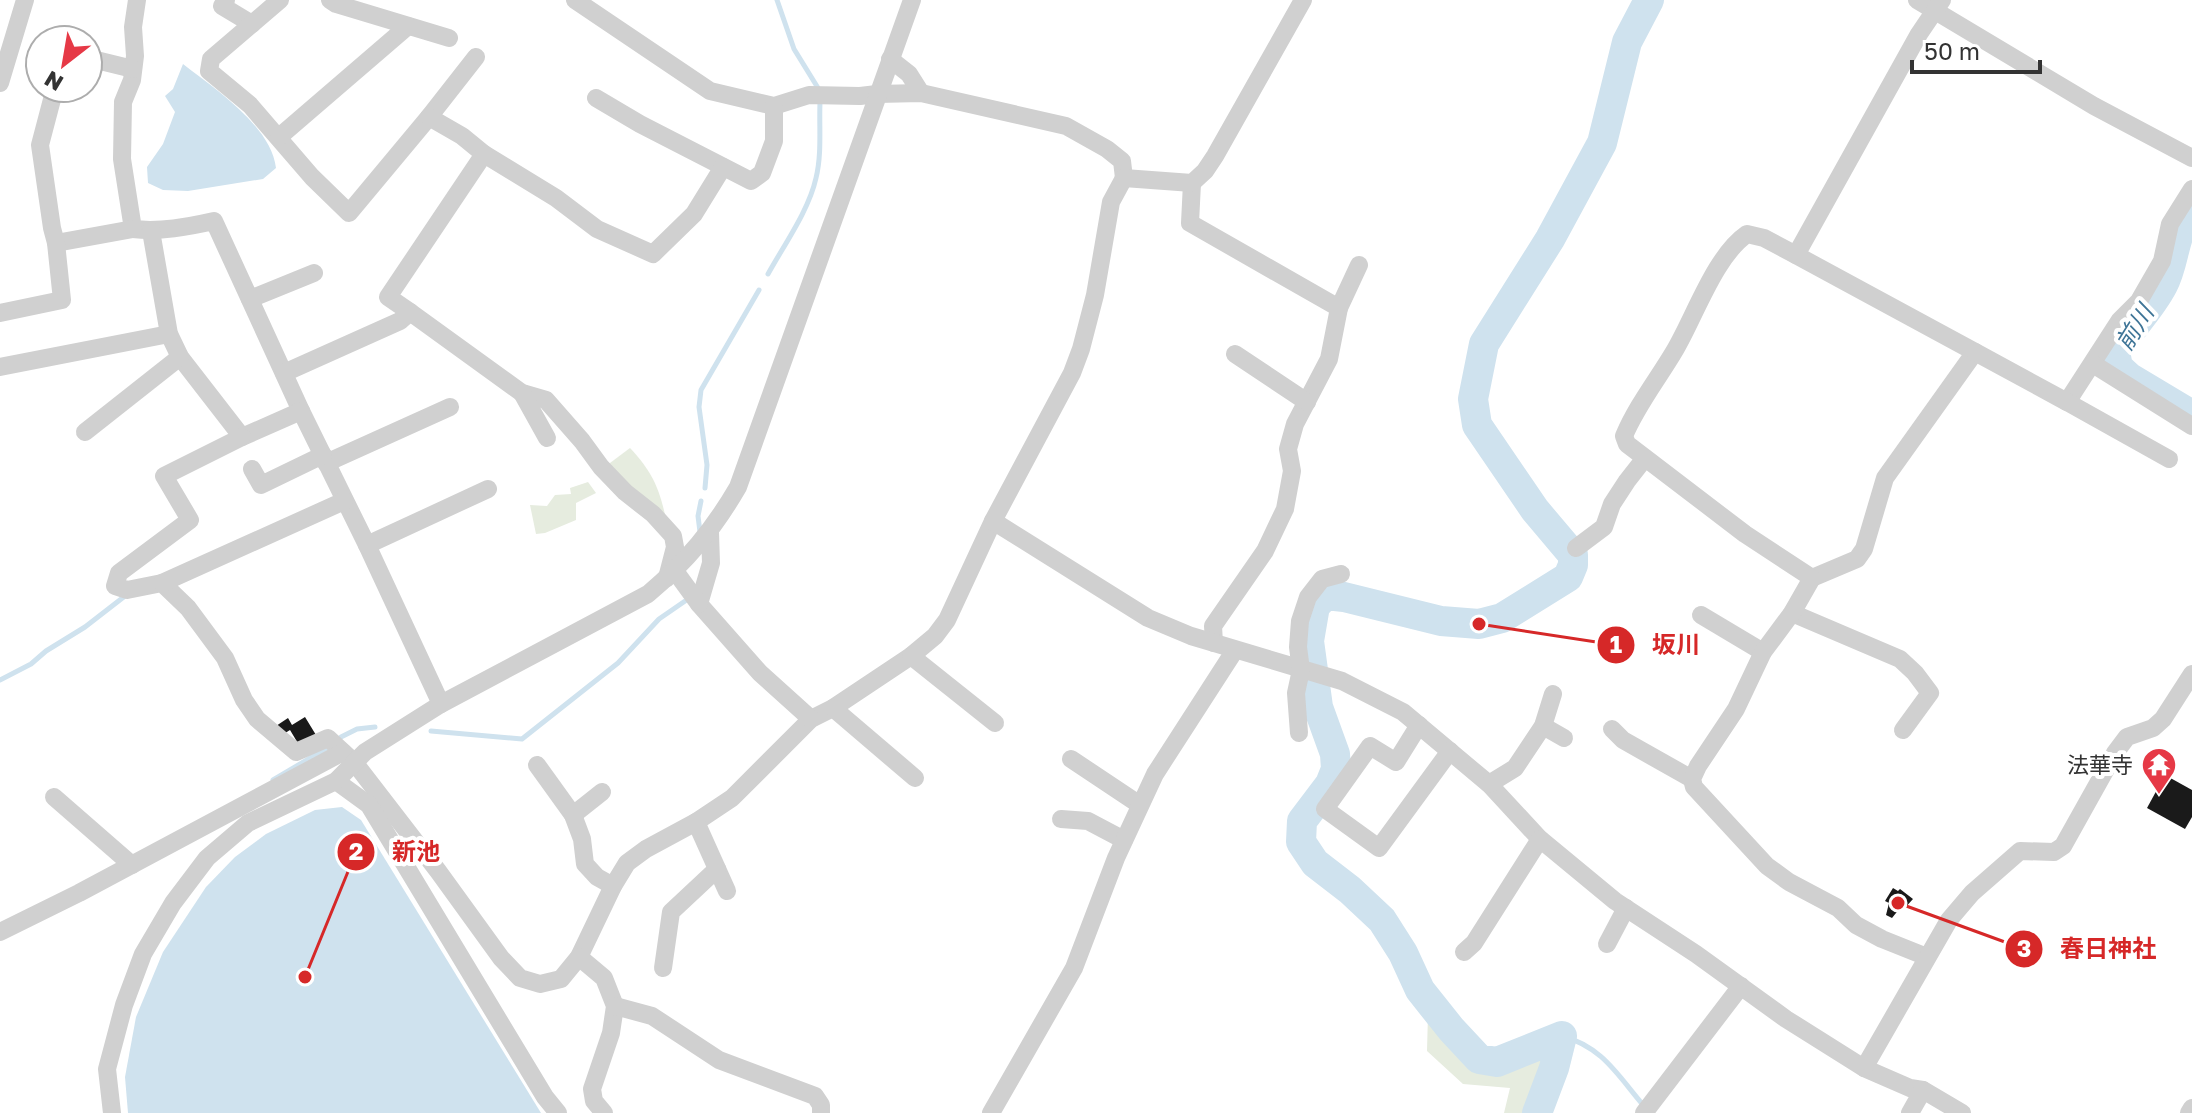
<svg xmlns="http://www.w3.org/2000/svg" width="2192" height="1113" font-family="'Golos Text','Noto Sans JP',sans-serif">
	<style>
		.green { fill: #e6ecdf }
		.water { fill: #cfe2ee }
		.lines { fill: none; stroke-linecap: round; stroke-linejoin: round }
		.stream { stroke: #cfe2ee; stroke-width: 5 }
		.river { stroke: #cfe2ee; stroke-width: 30 }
		.building { fill: #1a1a1a }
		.street { stroke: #d0d0d0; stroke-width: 18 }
		.labels { text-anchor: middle; stroke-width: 8; stroke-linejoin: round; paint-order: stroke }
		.poi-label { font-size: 22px; fill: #333; stroke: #fff; text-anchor: end }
		.water-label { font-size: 24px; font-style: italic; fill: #3f7597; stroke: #fff }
		.leader { fill: none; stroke: #d62828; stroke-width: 3 }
		.callout-dot { fill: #d62828; stroke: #fff; stroke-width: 3 }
		.mark-label { font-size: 24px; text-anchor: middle; font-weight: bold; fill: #fff }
		.callout-label { font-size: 24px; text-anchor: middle; font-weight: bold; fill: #d62828; stroke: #fff; stroke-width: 8; stroke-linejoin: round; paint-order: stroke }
	</style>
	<rect width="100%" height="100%" fill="#fff"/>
	<g class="green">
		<path d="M630,448C654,474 659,488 667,523L606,466Z"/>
		<polygon points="588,482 596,493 576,503 576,520 545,533 536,534 530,505 547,506 555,495 571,494 570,488"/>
		<polygon points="1428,1014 1465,1055 1487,1070 1550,1049 1530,1113 1504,1113 1510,1088 1463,1084 1427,1051"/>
	</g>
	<g class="water">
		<path d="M183,64C215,89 271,126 276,168L263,179L188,191L163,190L148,183L147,167L163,144L175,112L165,96L173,89Z"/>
		<polygon points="342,807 361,820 541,1113 128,1113 125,1077 136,1017 163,952 206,887 235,857 266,834 315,810"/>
	</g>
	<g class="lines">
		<g class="stream">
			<polyline points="777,0 794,49 818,88"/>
			<path d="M768,274C784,245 809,210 816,178C822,154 819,127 820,102"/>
			<polyline points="705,488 707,465 699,407 701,390 759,290"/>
			<polyline points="700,532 698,516 701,501"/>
			<polyline points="0,680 31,664 46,651 85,627 125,596"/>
			<polyline points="431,731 522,739 618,663 659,619 688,599"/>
			<polyline points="341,737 357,729 375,727"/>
			<polyline points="273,780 327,748"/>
			<path d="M1562,1036C1603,1047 1618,1076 1644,1106"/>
		</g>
		<g class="river">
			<path d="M2192,209C2188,216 2183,223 2180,231C2173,249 2172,268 2163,285C2150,310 2130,329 2115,352L2118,367L2130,378L2192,415"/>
			<polyline points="1537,1113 1554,1068 1562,1036 1497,1062 1479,1059 1451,1029 1420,990 1403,953 1382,920 1350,890 1315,863 1301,842 1302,821 1330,784 1336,769 1335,754 1318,707 1309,641 1315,606 1326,595 1344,597 1441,621 1479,624 1502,618 1568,577 1573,565 1573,555 1535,510 1477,425 1473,399 1484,344 1550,239 1602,143 1627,42 1649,0"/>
		</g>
	</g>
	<g class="building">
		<polygon points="305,717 316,735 299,745 290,730 282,735 276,726 288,718 292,725"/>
		<polygon points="2165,775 2192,790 2192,817 2185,829 2147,808"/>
		<polygon points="1893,888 1898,891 1900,889 1913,899 1903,910 1900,908 1892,918 1886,915 1889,903 1885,901"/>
	</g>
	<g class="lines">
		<g class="street">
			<path d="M137,0L133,27L135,56L132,80L123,102L122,159L133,229C161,232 187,227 214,221L301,411L367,545L441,704"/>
			<polyline points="226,0 222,6 252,24"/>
			<polyline points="280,0 211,59 209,71 250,105 312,177 349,213 429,117 476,57"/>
			<polyline points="330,0 336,4 449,38"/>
			<polyline points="575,0 710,91 774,106 809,95 860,96 877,94 921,93 1066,126 1107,149 1122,161 1124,178"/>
			<polyline points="1917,0 2094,106 2192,158"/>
			<polyline points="88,58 133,69"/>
			<polyline points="890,59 909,74 921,93"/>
			<polyline points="0,83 25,0"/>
			<polyline points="596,98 640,124 751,181 762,173 774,141 774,106"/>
			<polyline points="429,117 462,136 484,154 556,198 597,229 653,254 694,214 723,167"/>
			<polyline points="279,137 408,26"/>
			<polyline points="1192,183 1190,223 1339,308 1329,359 1295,424 1288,449 1292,471 1285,509 1265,551 1213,626 1214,643"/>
			<polyline points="151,231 169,334 180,357 242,437 301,411"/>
			<polyline points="56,243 133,229"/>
			<polyline points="1796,255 1975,352 1885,478 1864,549 1857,559 1812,578"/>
			<polyline points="250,299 314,273"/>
			<polyline points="1339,308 1359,265"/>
			<polyline points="410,312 522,393 546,400 582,441 601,467 625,492 653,514 673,536 675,547 667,578"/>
			<polyline points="0,313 62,300 56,243 52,228 40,145 55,88"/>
			<polyline points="1975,352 2067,402 2120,320 2139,301 2162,261 2170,224 2192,189"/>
			<polyline points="1235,354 1307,402"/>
			<polyline points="2093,364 2192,426"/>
			<polyline points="0,367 169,334"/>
			<polyline points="284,373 400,321 410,312 388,297 484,154"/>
			<polyline points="522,393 547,438"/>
			<polyline points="2067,402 2169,459"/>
			<polyline points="85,432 180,357"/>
			<polyline points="242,437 164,476 190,520 119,573 115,586 127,590 162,583 188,608 225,658 244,700 257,719 296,752 328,738 354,762 438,871 501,958 520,978 540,984 561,979 579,957 613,886 627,863 646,849 696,822 732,798 811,719 833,708 911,656 935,636 947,620 993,521 1072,373 1081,349 1095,295 1111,202 1124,178 1192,183 1205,171 1215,156 1303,0"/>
			<polyline points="326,463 450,407"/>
			<polyline points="252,469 261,485 323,455"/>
			<polyline points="993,521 1148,618 1191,636 1342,681 1403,712 1489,784 1540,839 1615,901 1696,954 1786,1019 1864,1068 1910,1088 1923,1090 1962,1113"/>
			<polyline points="710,532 711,563 699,604 760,673 811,719"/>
			<polyline points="367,545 488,489"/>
			<polyline points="1576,548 1604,527 1612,504 1627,481 1645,458"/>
			<polyline points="675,571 699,604"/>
			<polyline points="162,583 344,501"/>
			<polyline points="1792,613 1900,659 1915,673 1930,693 1903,730"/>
			<polyline points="1701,615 1763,652"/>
			<polyline points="911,656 995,723"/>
			<polyline points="833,708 915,778"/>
			<polyline points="1419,725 1396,762 1370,746 1325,809 1379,848 1450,751"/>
			<polyline points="1543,726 1564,738"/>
			<polyline points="1612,729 1623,740 1692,779"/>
			<polyline points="1299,733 1296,693 1301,670 1298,647 1300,621 1308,597 1322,579 1341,574"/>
			<polyline points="1071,759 1140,805"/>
			<polyline points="537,765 573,815 582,839 585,864 597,877 613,886"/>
			<polyline points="336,781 369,805 545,1097 558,1113"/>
			<polyline points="1489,784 1515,768 1543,726 1553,694"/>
			<polyline points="54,797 132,865"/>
			<polyline points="573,815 602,792"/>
			<polyline points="1061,819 1088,821 1124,840"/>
			<polyline points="696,822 727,891"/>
			<polyline points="0,932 79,893 343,752"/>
			<polyline points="1607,944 1626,908"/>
			<polyline points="1464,952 1474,943 1540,839"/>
			<polyline points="579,957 604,978 615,1006 611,1033 592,1089 594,1101 604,1113"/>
			<path d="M1927,957L1882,939L1856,925L1838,908L1789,882L1767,866L1694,787L1692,779L1698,766L1736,709L1763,652L1792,613L1812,578L1745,534L1627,444L1624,436C1637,405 1658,379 1675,350C1695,316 1715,256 1747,234L1764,238L1796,255L1919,34L1942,0"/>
			<polyline points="663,968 671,912 717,869"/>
			<polyline points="615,1006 652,1016 719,1060 815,1096 821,1105 821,1113"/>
			<polyline points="1864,1068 1949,920 1972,893 2020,851 2054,852 2063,846 2115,753 2127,737 2153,728 2163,719 2192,674"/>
			<path d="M112,1113L107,1069L124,1005L143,954L173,903L207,858L248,823L336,781L365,752L441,704L648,594C687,561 713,530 738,487L912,0"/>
			<polyline points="991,1113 1074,968 1116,858 1155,774 1235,650"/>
			<polyline points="1644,1113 1741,986"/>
			<polyline points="1910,1113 1923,1090"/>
			<polyline points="2189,1113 2192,1108"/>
		</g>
	</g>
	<defs>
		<symbol id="temple-pin" viewBox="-11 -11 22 30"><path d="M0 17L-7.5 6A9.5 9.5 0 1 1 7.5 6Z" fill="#e63946" stroke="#fff"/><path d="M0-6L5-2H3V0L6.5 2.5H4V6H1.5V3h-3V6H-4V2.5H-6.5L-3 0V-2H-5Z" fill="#fff"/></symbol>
	</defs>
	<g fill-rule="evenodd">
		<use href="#temple-pin" x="2139" y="745" width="40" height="54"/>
	</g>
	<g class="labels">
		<g class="poi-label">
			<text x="2133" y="773">法華寺</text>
		</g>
		<g class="water-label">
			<text transform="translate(2135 328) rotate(-58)" y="8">前川</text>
		</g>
	</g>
	<path class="leader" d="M1479 624L1616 645M305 977L356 852M1898 903L2024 949"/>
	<g class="callout-dot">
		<circle cx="1479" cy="624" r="8"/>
		<circle cx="305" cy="977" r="8"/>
		<circle cx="1898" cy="903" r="8"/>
		<circle cx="1616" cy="645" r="20"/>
		<circle cx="356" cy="852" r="20"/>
		<circle cx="2024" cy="949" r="20"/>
	</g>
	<g class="mark-label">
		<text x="1616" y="653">1</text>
		<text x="356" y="860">2</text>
		<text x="2024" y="957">3</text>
	</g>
	<g class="callout-label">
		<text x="1676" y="653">坂川</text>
		<text x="416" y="860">新池</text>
		<text x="2108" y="957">春日神社</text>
	</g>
	<g transform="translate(64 64) rotate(211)"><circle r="38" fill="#ffffff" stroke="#adadad" stroke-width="2"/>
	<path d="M0-6L14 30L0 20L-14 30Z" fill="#e63946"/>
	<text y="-12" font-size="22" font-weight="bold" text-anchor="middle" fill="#333333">N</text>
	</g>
	<path d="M1912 60v12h128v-12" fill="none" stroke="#333333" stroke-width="4"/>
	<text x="1924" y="60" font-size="24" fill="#333333" stroke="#ffffff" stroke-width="6" paint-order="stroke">50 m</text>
</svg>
